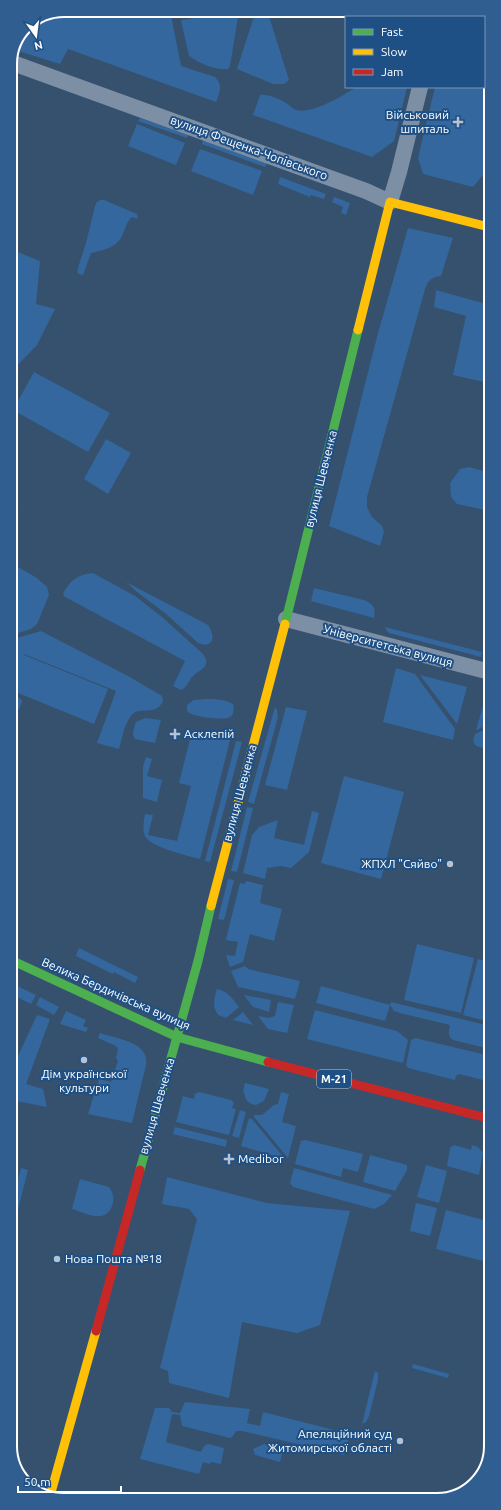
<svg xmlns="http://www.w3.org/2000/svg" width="501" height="1510" font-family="Ubuntu,sans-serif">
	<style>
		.green { fill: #33679d }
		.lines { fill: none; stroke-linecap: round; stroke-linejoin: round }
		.street { stroke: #7d8fa4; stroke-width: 16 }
		.fast { stroke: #4caf50; stroke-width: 9 }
		.slow { stroke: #ffc107; stroke-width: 9 }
		.jam { stroke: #c62828; stroke-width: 9 }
		.poi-dot { fill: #b9c2cc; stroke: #1e5086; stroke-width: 1.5 }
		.labels { text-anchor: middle; stroke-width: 4; stroke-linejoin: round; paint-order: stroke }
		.shield { fill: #1e5086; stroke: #bccadb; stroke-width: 1 }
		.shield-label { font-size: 11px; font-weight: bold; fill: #fff }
		.poi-label { font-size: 12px; fill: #fff; stroke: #1e5086; text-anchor: end }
		.street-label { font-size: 12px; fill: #fff; stroke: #1e5086 }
		.rim { fill: none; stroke: #fff; stroke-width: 2 }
	</style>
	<rect width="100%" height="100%" fill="#36516e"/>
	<g class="green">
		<path d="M64,10H170L181,66L215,77C223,85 220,92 216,102L68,49L60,64L15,50L26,26Z"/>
		<polygon points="256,10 267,10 289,80 284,84 273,84 237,69"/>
		<polygon points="408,10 426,10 424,17 410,17"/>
		<path d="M238,12V17L230,66L228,69C216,71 199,63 189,56L181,20Z"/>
		<polygon points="484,42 489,50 489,168 473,187 423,174 418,158 435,87 484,87"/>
		<path d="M356,87H407L394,141L372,157L253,115L260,95C268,94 279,99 286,103C289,105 293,109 296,110C311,115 344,95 356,87Z"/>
		<polygon points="140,118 188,135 187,138 138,121"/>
		<polygon points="137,124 185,143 176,165 128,146"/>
		<polygon points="203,140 267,163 265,167 202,144"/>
		<polygon points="200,149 262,171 253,195 191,171"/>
		<polygon points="280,177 326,194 324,199 311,195 310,197 278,184"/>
		<polygon points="334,197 350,203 346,215 341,213 343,207 332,202"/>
		<path d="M100,200H104L137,214L138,219L132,217L130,219C126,224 125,229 123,234C117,248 104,250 91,253L83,275L79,274L77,272L78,268L86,243L95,206L97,202Z"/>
		<path d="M408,228L453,238L441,276C432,277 428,280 425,289L367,497V507L372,517L382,526L384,532L380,546L329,526L378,333Z"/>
		<polygon points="10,249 40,261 36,304 55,309 37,345 10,373"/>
		<polygon points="436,290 490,305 490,368 488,368 484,382 453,375 466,316 434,307"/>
		<polygon points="34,372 110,413 88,452 13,410"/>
		<polygon points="106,439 131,453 108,494 84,479"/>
		<polygon points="469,467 490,473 490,511 457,504 451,497 450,483 460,469"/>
		<polygon points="11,563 37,578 47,587 49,595 37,624 31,629 11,635"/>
		<path d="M93,573L135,596L162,617L203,654C205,657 207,660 206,664C204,670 198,671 194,675C189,679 188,687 181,690L173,686L185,661L65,597L63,594C69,581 78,574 93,573Z"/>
		<path d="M126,582L208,625C213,633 216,643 205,645L198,643L165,613L137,592Z"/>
		<path d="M314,588L364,600C373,604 376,607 374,618L311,601Z"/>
		<polygon points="385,627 482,652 481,657 389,633 387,631"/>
		<path d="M41,631L128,676L162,696L163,701C155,718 141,704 131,716C124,724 122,739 119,749L97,743L116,691L24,654V655L108,689L94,724L11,690V646L17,638Z"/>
		<polygon points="396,668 415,674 455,729 453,740 383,722"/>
		<polygon points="420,675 467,687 457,724"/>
		<polygon points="487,692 490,693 490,724 476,730"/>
		<polygon points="11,694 21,699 22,702 19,709 16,711 11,710"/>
		<path d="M194,700C206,699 223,697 234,705L233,714C231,716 231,717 228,718C221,720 191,717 187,711V705Z"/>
		<polygon points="275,707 277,710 278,717 254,804 248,802"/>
		<polygon points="286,707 307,711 287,790 265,785"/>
		<path d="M145,718L161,720L155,743L135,739C131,734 134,728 136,722Z"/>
		<polygon points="490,727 490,750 476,746 473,741 475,734"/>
		<path d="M192,731L230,740L200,859C188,856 150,847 145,836C142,830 144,820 145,814L153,815L148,835L177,841L191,786L179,783Z"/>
		<polygon points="236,741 242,742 210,862 205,861"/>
		<polygon points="146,757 152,759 147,776 162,780 157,802 143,798 143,767"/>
		<polygon points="344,776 404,792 381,879 321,863"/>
		<polygon points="247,807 253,808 237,872 231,871"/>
		<polygon points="312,811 319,813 309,852 291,868 281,866 267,868 265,879 243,873 252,835 259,827 278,820 274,838 304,845"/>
		<polygon points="228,879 234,880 224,920 218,919"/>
		<polygon points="246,881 263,885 260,903 282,909 274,941 250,934 243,962 230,967 226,955 235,956 238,942 226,940 227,935 240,883 245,884"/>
		<polygon points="417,944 474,958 461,1013 404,1000"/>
		<polygon points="79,948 138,977 135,983 114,972 113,974 76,956"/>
		<polygon points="478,959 490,962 490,1022 463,1015"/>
		<polygon points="245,966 248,969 300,981 295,999 238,987 231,971"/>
		<polygon points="11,983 36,995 31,1004 11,994"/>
		<path d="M321,986L390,1005L391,1002L490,1026V1049L453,1040C447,1036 449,1031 450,1025L400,1013L394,1011L390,1005L385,1021L316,1003Z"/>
		<path d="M217,989C228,991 232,998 239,1007L226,1018L218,1015C212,1006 214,999 217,989Z"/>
		<polygon points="244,995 271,1000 269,1012 253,1007"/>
		<polygon points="40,997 59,1007 54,1015 36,1005"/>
		<polygon points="278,1002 294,1005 287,1033 268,1029 258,1016 269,1018 275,1016"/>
		<polygon points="315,1010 397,1031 408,1040 403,1063 307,1039"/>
		<polygon points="66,1011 86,1020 83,1026 88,1028 86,1032 60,1024"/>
		<polygon points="243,1012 253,1025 233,1020"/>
		<polygon points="37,1015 50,1019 26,1084 43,1089 47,1107 11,1100 11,1055 18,1056"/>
		<path d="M100,1033C117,1039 150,1042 146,1065L132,1123L88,1114L99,1079L111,1082L118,1061L116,1058L118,1049L116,1046L98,1038Z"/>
		<polygon points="415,1038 491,1056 491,1082 459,1074 456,1076 455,1080 408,1068 406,1065 411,1040"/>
		<path d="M245,1083L269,1089L264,1101L256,1105C248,1104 245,1100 244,1092H243Z"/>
		<polygon points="199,1092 231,1100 234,1103 232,1108 236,1109 229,1135 176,1122 183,1096 194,1099 195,1094"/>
		<polygon points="281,1092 289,1094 282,1122 296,1126 288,1158 254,1117 254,1115 262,1115 274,1105 278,1104"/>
		<polygon points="240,1110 246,1112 239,1138 232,1136"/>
		<polygon points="249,1118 252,1119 285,1159 241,1146"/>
		<polygon points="175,1127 227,1140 226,1147 173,1134"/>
		<polygon points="305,1140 363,1154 358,1172 343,1168 341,1177 295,1164 300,1144 301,1141"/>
		<polygon points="454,1145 471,1150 472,1145 478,1147 483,1153 479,1175 447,1166 450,1148"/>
		<polygon points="370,1155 407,1165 407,1170 395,1191 363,1182"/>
		<polygon points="426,1165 447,1171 439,1203 417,1197"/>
		<polygon points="21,1168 28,1170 12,1233 11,1207"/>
		<polygon points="294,1168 392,1195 384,1204 374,1209 293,1187 290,1183"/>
		<polygon points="167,1177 267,1203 350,1211 320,1325 297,1333 242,1322 229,1398 169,1383 168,1371 160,1368 197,1219 189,1209 162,1204"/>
		<path d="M80,1179L109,1187C113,1192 114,1197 113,1203C107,1225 88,1214 72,1209Z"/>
		<polygon points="416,1203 437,1208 430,1236 410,1231"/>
		<polygon points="446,1210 491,1222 491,1263 436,1249"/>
		<polygon points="413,1364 449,1374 448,1378 412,1368"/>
		<polygon points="375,1371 378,1373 378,1380 369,1416 366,1422 362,1424"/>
		<polygon points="185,1402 250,1409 247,1423 260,1426 263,1412 350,1434 344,1455 242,1431 236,1431 233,1436 230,1438 182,1426 180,1415 172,1414 166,1442 201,1452 204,1446 208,1444 224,1448 221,1464 211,1462 210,1464 203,1462 199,1474 140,1459 155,1408 169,1408 172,1412 180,1413"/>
		<polygon points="264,1444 283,1450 280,1462 255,1455 253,1449"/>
	</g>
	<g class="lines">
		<g class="street">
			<polyline points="438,17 439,10"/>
			<polyline points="10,62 366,191 390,202 399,172 420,87"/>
			<polyline points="286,619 490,672"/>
		</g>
		<g class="fast">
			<polyline points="285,624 358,330"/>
			<polyline points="11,960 177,1037 268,1062"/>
			<polyline points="140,1170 198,961 211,906"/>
		</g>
		<g class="slow">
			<polyline points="358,330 390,202 489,227"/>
			<polyline points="211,906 285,624"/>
			<polyline points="50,1496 96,1331"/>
		</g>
		<g class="jam">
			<polyline points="268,1062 491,1119"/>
			<polyline points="96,1331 140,1170"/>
		</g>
	</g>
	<g class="poi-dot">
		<path d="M456 116h4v4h4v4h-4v4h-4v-4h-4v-4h4z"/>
		<path d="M173 728h4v4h4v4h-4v4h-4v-4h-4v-4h4z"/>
		<circle cx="450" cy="864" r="4"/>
		<circle cx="84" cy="1060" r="4"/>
		<path d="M227 1153h4v4h4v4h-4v4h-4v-4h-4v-4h4z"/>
		<circle cx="57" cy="1259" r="4"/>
		<circle cx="400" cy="1441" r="4"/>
	</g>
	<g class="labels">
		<rect class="shield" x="317" y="1070" width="34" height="18" rx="3"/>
		<g class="shield-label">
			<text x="334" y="1083">М-21</text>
		</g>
		<g class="poi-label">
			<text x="449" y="119">Військовий<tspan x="449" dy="14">шпиталь</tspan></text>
			<text x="184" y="738" text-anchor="start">Асклепій</text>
			<text x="442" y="868">ЖПХЛ "Сяйво"</text>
			<text x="84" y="1078" text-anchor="middle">Дім української<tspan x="84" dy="14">культури</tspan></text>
			<text x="238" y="1163" text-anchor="start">Medibor</text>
			<text x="65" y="1263" text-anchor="start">Нова Пошта №18</text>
			<text x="392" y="1438">Апеляційний суд<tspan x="392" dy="14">Житомирської області</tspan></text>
		</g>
		<g class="street-label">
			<text transform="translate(249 148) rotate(20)" y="4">вулиця Фещенка-Чопівського</text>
			<text transform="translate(321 479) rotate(-76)" y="4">вулиця Шевченка</text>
			<text transform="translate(388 646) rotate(15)" y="4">Університетська вулиця</text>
			<text transform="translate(240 793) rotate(-75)" y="4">вулиця Шевченка</text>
			<text transform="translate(116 994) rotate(24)" y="4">Велика Бердичівська вулиця</text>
			<text transform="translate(157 1106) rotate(-74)" y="4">вулиця Шевченка</text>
		</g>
	</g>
	<path d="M0 0H501V1510H0ZM64 17H437A47 47 0 0 1 484 64V1446A47 47 0 0 1 437 1493H64A47 47 0 0 1 17 1446V64A47 47 0 0 1 64 17Z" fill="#305e90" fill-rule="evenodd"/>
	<path class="rim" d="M64 17H437A47 47 0 0 1 484 64V1446A47 47 0 0 1 437 1493H64A47 47 0 0 1 17 1446V64A47 47 0 0 1 64 17Z"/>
	<rect x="345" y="16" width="140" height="72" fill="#1e5086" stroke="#7896b6"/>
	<rect x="353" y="29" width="20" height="6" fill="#4caf50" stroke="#7896b6"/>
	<text x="381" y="36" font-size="12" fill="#ffffff">Fast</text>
	<rect x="353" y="49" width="20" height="6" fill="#ffc107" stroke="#7896b6"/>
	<text x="381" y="56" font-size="12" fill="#ffffff">Slow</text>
	<rect x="353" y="69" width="20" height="6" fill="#c62828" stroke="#7896b6"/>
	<text x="381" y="76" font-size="12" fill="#ffffff">Jam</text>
	<g transform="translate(36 36) rotate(166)" stroke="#1e5086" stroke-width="3" paint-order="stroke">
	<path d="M0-3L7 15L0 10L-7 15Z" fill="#ffffff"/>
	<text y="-6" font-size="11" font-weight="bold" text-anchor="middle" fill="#ffffff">N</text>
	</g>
	<path d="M18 1486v6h103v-6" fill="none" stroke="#ffffff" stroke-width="2"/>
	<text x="24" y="1486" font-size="12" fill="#ffffff" stroke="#1e5086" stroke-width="3" paint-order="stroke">50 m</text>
</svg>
